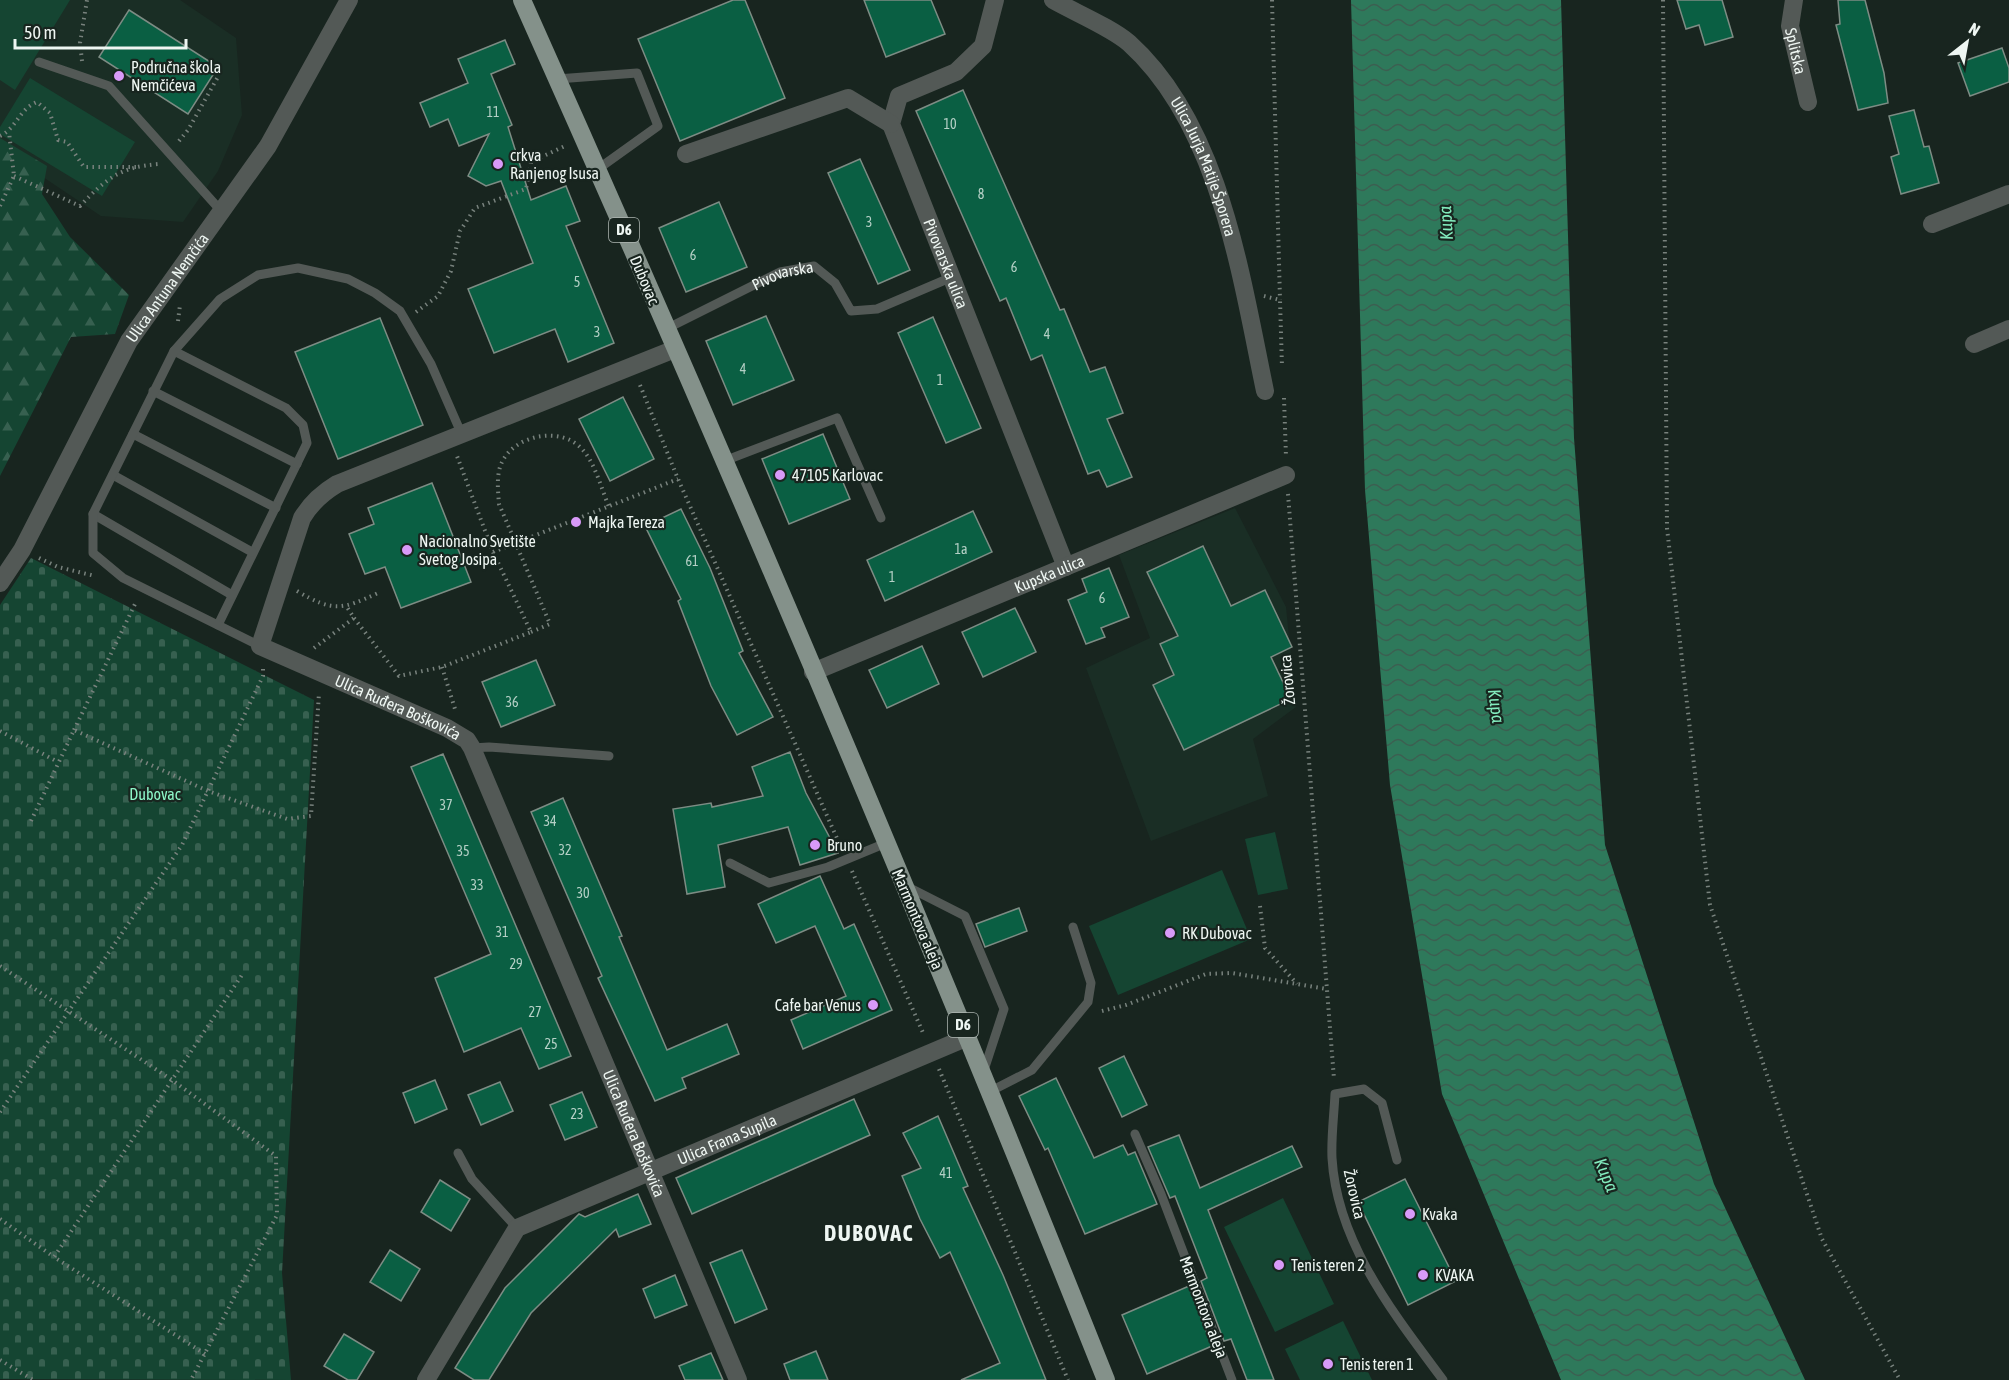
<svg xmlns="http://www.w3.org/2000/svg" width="2009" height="1380" font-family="'Asap Condensed',sans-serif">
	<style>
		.built { fill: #1a2e25 }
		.forest { fill: url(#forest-firs) }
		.cemetery { fill: url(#cemetery-stones) }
		.pitch { fill: #154532 }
		.water { fill: url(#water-waves) }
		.building { fill: #0a5f43; stroke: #7d8c84; stroke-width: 1.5 }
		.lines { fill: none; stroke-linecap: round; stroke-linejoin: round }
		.path { stroke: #78827d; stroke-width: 4; stroke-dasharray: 1.5 4.5; stroke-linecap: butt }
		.lane { stroke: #535956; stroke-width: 9 }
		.street { stroke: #535956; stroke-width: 18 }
		.primary { stroke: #84918a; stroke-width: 18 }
		.poi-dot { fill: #d89af8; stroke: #18251f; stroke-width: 2 }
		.labels { text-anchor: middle; stroke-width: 4.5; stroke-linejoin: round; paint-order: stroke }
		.number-label { font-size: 14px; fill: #b5d0c6 }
		.shield { fill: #18251f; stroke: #aeb7b3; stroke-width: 1.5 }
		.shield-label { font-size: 15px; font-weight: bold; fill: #eef6f2 }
		.street-label { font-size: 16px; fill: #eef6f2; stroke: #18251f }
		.poi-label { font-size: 16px; fill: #eef6f2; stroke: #18251f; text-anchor: start }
		.park-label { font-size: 16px; fill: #8df6c8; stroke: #18251f }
		.water-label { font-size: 18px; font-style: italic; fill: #83ecbe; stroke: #18251f }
		.district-label { font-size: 22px; font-weight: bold; letter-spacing: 1.5px; fill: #eef6f2; stroke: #18251f }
	</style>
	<defs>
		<pattern id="forest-firs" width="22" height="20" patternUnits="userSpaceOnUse" patternTransform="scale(1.5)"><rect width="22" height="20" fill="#154532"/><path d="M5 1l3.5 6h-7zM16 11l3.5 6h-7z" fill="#376050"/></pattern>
		<pattern id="cemetery-stones" width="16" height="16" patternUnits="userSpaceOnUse" patternTransform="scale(1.5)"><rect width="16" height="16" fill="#154532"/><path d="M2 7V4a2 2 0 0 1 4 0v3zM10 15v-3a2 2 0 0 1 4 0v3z" fill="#376050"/></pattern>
		<pattern id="water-waves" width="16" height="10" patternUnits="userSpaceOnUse" patternTransform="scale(1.5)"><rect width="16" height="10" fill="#2e795b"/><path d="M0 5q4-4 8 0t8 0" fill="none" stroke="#3c5f51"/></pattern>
	</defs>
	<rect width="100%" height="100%" fill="#18251f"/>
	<g class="built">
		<polygon points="0,0 180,0 236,38 242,115 218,171 183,222 101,216 0,148"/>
		<polygon points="1235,508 1286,607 1296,707 1253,739 1268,796 1151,841 1086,668 1150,638 1119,555"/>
	</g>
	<polygon class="forest" points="0,138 47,166 42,194 70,237 129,295 115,334 71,337 0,476"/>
	<polygon class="cemetery" points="31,558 314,700 282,1273 291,1380 0,1379 0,605"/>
	<g class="pitch">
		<polygon points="0,0 70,0 15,90 0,80"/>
		<polygon points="30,78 135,142 102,196 0,134 0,127"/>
		<polygon points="1275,832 1288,889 1258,895 1245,839"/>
		<polygon points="1222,870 1251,939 1118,995 1089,926"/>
		<polygon points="1283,1198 1334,1304 1275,1332 1224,1227"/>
		<polygon points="1343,1321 1372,1380 1300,1380 1285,1349"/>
	</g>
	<polygon class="water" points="1351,0 1561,0 1574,438 1605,845 1714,1184 1805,1380 1561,1380 1442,1094 1390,785 1365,490"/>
	<g class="building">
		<polygon points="733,0 745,0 785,98 680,141 638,39"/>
		<polygon points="864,0 931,0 945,34 886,57"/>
		<polygon points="1677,0 1722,0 1733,37 1705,45 1699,25 1686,29"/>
		<polygon points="1838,0 1865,0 1884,73 1888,103 1858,110 1836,25 1840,24"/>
		<polygon points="129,10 218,67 188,114 99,57"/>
		<polygon points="505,40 515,64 491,74 512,125 508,127 531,200 566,186 580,221 566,226 614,343 568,362 555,329 494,353 468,289 533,263 501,181 486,186 468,176 489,134 459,146 448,119 430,127 420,103 468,83 458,59"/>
		<polygon points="2002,48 2009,68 2009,82 1970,96 1958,63"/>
		<polygon points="963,90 1060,310 1064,309 1090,372 1105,367 1123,413 1107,419 1132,477 1107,487 1099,470 1088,474 1042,355 1031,360 1006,298 1000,301 916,111"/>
		<polygon points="1914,110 1924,147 1929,146 1939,183 1901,194 1891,157 1899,154 1889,116"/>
		<polygon points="860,159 910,270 878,284 828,173"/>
		<polygon points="719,202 747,267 686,292 659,228"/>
		<polygon points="766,316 794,380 733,405 706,341"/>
		<polygon points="933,317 981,428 946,443 898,333"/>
		<polygon points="380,318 423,425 338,459 295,352"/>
		<polygon points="623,397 654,459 610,481 579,419"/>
		<polygon points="823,434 850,499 789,524 762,459"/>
		<polygon points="432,483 471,582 401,608 385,567 365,574 349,534 374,524 368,508"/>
		<polygon points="681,509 710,568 743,651 739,653 773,717 737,735 711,686 678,601 681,599 645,526"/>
		<polygon points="973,511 992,552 885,601 867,560"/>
		<polygon points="1203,546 1231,606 1265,590 1292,647 1271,657 1291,699 1184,750 1153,685 1174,675 1160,644 1178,636 1147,572"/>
		<polygon points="1109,568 1129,617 1101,628 1105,637 1086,644 1068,600 1087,592 1082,579"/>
		<polygon points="1015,608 1036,652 983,677 962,632"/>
		<polygon points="922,646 939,684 887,708 869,670"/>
		<polygon points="536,660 555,705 501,727 482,682"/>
		<polygon points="790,752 806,793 838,853 800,865 788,827 718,845 725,887 687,894 673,809 711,803 712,807 763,796 752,767"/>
		<polygon points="443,754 571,1056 539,1069 521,1028 464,1052 435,978 491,954 411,767"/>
		<polygon points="563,798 622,936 619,937 667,1050 727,1024 739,1054 682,1078 686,1088 655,1101 598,978 602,976 531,812"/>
		<polygon points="820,876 844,929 854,924 892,1010 803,1049 791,1020 846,996 815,926 776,943 758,904"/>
		<polygon points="1019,908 1027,931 985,947 976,924"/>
		<polygon points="1124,1056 1147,1105 1122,1117 1099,1068"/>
		<polygon points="1056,1078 1094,1158 1123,1145 1128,1155 1135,1152 1157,1204 1085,1234 1048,1148 1045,1150 1019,1096"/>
		<polygon points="435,1080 447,1109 415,1123 403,1093"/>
		<polygon points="500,1082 513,1111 481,1125 468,1095"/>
		<polygon points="582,1092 597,1127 565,1140 550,1105"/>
		<polygon points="854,1099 870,1135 692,1214 676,1178"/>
		<polygon points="938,1116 968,1186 963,1188 1003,1275 1046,1380 961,1380 1000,1363 950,1252 940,1258 920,1219 902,1176 921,1168 903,1133"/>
		<polygon points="1179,1135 1200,1188 1292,1146 1302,1167 1208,1210 1274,1380 1247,1380 1231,1339 1224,1341 1201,1281 1207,1278 1175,1196 1170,1198 1148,1147"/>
		<polygon points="1405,1179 1456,1281 1408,1305 1358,1202"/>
		<polygon points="440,1180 470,1199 451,1231 421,1212"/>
		<polygon points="638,1194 651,1224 619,1237 616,1229 531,1313 489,1380 474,1380 455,1368 505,1288 579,1214 585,1217"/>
		<polygon points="390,1250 420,1269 401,1301 370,1282"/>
		<polygon points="742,1250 767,1309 735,1323 710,1263"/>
		<polygon points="675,1275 687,1305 655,1318 643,1289"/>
		<polygon points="1189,1286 1212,1346 1147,1374 1122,1315"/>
		<polygon points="344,1334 374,1352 357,1380 348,1380 324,1366"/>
		<polygon points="816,1351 828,1380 790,1380 784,1364"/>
		<polygon points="711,1353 723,1380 685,1380 679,1366"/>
	</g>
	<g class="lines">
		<g class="path">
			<polyline points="1272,0 1280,300"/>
			<polyline points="1663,0 1667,528 1710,905 1822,1239 1900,1380"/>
			<polyline points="82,61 80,43 87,0"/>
			<path d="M0,136C17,128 19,109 37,102L50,113L58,140L67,142L84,167H136"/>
			<polyline points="179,141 188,130 219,75"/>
			<path d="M14,176L80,206C106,179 119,167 159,164"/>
			<polyline points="0,206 14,176 9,132"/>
			<polyline points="1264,296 1280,300 1282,367"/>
			<polyline points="416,312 438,296 451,271 460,231 475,208 526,189 531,162 567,145"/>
			<polyline points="178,321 180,305"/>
			<polyline points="640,385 678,479 840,845"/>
			<polyline points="1284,398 1286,457"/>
			<polyline points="1288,494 1334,1079"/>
			<polyline points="493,552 678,479"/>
			<polyline points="39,558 58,567 95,576"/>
			<path d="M297,591C333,612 341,610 378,593"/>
			<polyline points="354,618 399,676 442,667 531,632 493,552 457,456"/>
			<path d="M531,632L550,624L499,504C498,491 496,474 502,462C515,435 560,426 581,448C595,462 601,488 609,507"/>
			<polyline points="314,648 354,618 347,607"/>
			<polyline points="442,667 455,709"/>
			<polyline points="74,730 136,602"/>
			<polyline points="0,731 58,762"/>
			<polyline points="31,821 74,730 208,791 287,819 311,816 319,693"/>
			<polyline points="852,871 924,1035"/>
			<polyline points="1260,906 1265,948 1297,984"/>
			<polyline points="0,966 172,1080 276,1156 277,1215 191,1380"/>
			<polyline points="1102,1011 1126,1005 1206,974 1232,973 1327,989"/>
			<polyline points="939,1069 1068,1380"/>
			<polyline points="0,1112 182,845 263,676 263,668"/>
			<polyline points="0,1219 54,1257"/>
			<polyline points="205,1354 54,1257 242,975"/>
			<polyline points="0,1360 33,1380"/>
		</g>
		<g class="lane">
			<polyline points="39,62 109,86 222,212"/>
			<polyline points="557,79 637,73 658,126 598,169"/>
			<path id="s1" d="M666,329L780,272L814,266L835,283L851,311L877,309L952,277"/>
			<polyline points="174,351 286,408 303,425 307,443 218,625"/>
			<polyline points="153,391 297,464"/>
			<polyline points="133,434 276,508"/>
			<polyline points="724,461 837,418 881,518"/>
			<polyline points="113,475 252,552"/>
			<polyline points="93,514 232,595"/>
			<polyline points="260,646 123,578 93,553 93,514 174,351 220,299 258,275 298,268 348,279 375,293 400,311 431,364 462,435"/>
			<polyline points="472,748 489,747 609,756"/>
			<polyline points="730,863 769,883 828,867 886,843"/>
			<polyline points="908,887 965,916 1004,1009 983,1073"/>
			<polyline points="991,1091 1032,1070 1088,1002 1091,983 1073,927"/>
			<polyline points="1135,1134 1161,1194 1232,1380"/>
			<polyline points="458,1153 472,1179 517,1228"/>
			<path d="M1397,1160L1382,1103L1364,1089L1335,1094C1334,1115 1331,1138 1332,1158C1337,1243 1394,1314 1443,1380"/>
		</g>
		<g class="street">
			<path id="s2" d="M995,0L983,46L956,72L899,96L891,124L1066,567"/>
			<path id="s3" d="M1053,0C1074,12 1112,28 1129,43C1220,125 1241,276 1265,391"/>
			<path id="s4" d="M1794,0L1790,26L1808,102"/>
			<polyline points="686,154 848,98 891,124"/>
			<polyline points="1932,224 2009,194"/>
			<polyline points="1974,344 2009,329"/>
			<path id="s5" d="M675,349L337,484C322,493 311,503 302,518L260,646L447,728L467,740L472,748L738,1380"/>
			<path id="s6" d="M0,583L22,550L129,341L268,146L349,0"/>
			<path id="s7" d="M813,672L1286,475"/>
			<path id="s8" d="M426,1380L517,1228L968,1037"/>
		</g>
		<path class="primary" d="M522,0C726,456 921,916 1106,1380"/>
	</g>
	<g class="poi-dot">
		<circle cx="119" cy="76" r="6"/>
		<circle cx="498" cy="164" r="6"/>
		<circle cx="780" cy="475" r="6"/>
		<circle cx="576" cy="522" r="6"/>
		<circle cx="407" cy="550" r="6"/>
		<circle cx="815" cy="845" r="6"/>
		<circle cx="1170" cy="933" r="6"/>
		<circle cx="873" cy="1005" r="6"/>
		<circle cx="1410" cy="1214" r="6"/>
		<circle cx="1279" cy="1265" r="6"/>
		<circle cx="1423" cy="1275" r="6"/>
		<circle cx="1328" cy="1364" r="6"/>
	</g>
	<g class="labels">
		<g class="number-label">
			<text x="493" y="117">11</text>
			<text x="950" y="129">10</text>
			<text x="981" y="199">8</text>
			<text x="869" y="227">3</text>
			<text x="693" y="260">6</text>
			<text x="1014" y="272">6</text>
			<text x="577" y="287">5</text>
			<text x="597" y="337">3</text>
			<text x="1047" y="339">4</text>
			<text x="743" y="374">4</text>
			<text x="940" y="385">1</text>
			<text x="961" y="554">1a</text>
			<text x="692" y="566">61</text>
			<text x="892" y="582">1</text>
			<text x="1102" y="603">6</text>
			<text x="512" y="707">36</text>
			<text x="446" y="810">37</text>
			<text x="550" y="826">34</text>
			<text x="565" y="855">32</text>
			<text x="463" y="856">35</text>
			<text x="477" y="890">33</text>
			<text x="583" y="898">30</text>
			<text x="502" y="937">31</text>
			<text x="516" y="969">29</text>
			<text x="535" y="1017">27</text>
			<text x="551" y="1049">25</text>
			<text x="577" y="1119">23</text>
			<text x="946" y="1178">41</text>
		</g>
		<g class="shield">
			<rect x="609" y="218" width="30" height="24" rx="4.5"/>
			<rect x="948" y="1013" width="30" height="24" rx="4.5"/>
		</g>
		<g class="shield-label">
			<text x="624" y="235">D6</text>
			<text x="963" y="1030">D6</text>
		</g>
		<g class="street-label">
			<text dy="6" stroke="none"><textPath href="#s4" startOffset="52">Splitska</textPath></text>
			<text dy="6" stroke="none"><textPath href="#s3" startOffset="234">Ulica Jurja Matije Šporera</textPath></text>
			<text dy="6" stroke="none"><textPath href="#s2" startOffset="326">Pivovarska ulica</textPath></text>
			<text transform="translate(645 280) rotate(67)" y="6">Dubovac</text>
			<text dy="6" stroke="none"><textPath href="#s1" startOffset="129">Pivovarska</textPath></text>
			<text dy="6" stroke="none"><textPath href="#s6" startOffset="340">Ulica Antuna Nemčića</textPath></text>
			<text dy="6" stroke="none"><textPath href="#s7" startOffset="256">Kupska ulica</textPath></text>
			<text transform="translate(1287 680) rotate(-95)" y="6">Žorovica</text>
			<text dy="6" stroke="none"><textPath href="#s5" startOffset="699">Ulica Ruđera Boškovića</textPath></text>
			<text transform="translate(918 919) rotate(67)" y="6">Marmontova aleja</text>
			<text dy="6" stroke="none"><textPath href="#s5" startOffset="1203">Ulica Ruđera Boškovića</textPath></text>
			<text dy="6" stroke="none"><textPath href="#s8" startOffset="405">Ulica Frana Supila</textPath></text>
			<text transform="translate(1355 1194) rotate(77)" y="6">Žorovica</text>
			<text transform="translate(1204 1307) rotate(69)" y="6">Marmontova aleja</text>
		</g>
		<g class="poi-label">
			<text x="131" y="73">Područna škola<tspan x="131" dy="18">Nemčićeva</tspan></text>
			<text x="510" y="161">crkva<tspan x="510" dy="18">Ranjenog Isusa</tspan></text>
			<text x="792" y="481">47105 Karlovac</text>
			<text x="588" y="528">Majka Tereza</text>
			<text x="419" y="547">Nacionalno Svetište<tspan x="419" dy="18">Svetog Josipa</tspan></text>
			<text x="827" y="851">Bruno</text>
			<text x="1182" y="939">RK Dubovac</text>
			<text x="861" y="1011" text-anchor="end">Cafe bar Venus</text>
			<text x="1422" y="1220">Kvaka</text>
			<text x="1291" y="1271">Tenis teren 2</text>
			<text x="1435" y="1281">KVAKA</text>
			<text x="1340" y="1370">Tenis teren 1</text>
		</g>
		<g class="park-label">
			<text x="155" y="800">Dubovac</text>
		</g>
		<g class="water-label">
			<text transform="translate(1446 223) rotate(-93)" y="6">Kupa</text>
			<text transform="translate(1496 706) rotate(82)" y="6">Kupa</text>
			<text transform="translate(1606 1175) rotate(67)" y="6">Kupa</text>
		</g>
		<g class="district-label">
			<text x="869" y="1241">DUBOVAC</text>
		</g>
	</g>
	<g transform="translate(1967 42) rotate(31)" stroke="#18251f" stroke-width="4.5" paint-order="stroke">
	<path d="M0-4.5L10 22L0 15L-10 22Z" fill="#eef6f2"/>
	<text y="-9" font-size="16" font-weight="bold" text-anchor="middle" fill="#eef6f2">N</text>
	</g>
	<path d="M15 39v9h171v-9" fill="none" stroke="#eef6f2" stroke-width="3"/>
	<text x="24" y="39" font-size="18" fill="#eef6f2" stroke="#18251f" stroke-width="4.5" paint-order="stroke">50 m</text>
</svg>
